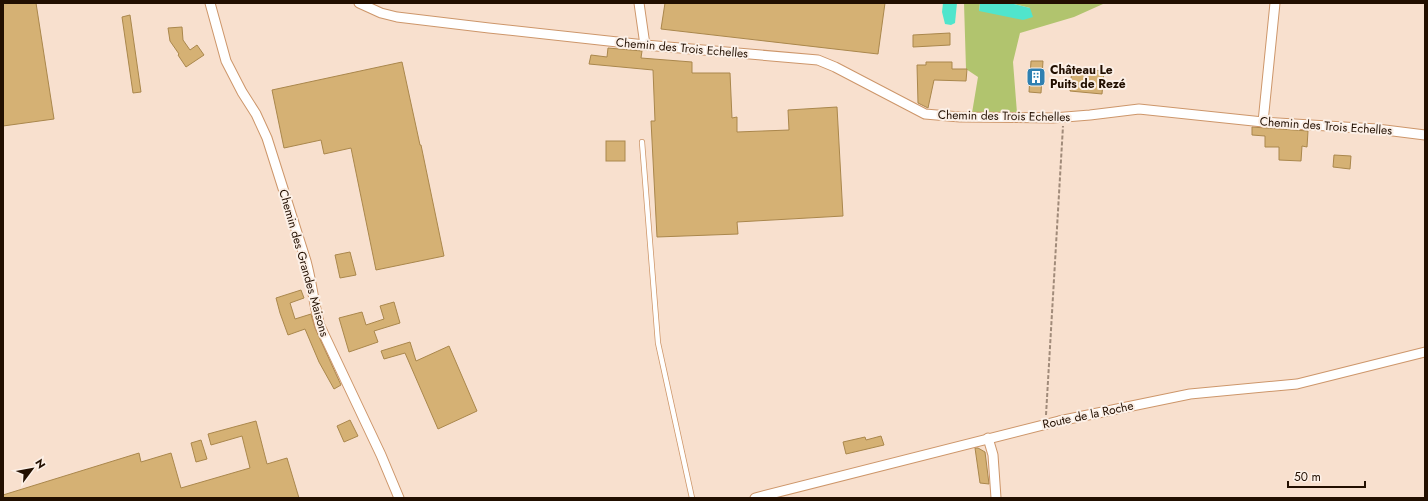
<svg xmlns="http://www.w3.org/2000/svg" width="1428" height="501" font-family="Jost,sans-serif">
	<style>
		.green { fill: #b1c46e }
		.water { fill: #50e5cc }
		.building { fill: #d5b174; stroke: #aa874c }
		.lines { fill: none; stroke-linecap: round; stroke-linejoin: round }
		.lane-casing { stroke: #cd966a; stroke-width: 6 }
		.street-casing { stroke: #cd966a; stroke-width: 11 }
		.path { stroke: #a18b7a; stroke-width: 2; stroke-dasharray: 4 2; stroke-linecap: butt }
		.lane { stroke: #fff; stroke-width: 4.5 }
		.street { stroke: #fff; stroke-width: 9 }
		.labels { text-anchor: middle; stroke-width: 4; stroke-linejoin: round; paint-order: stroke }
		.street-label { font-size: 12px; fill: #220f00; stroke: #fcf0e7 }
		.poi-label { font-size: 12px; font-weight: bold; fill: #220f00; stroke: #fcf0e7; text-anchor: start }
	</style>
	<rect width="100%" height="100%" fill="#f8e0ce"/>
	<polygon class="green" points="964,3 980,3 979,11 1030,8 1010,3 1103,4 1074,17 1020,33 1013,62 1017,113 972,113 978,77 966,69"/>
	<g class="water">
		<polygon points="943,3 957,3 955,23 951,25 945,24 942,12"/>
		<polygon points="980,3 1010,3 1030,8 1033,17 1023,20 979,11"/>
	</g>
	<g class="building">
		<polygon points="3,3 36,3 54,119 3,126"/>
		<polygon points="665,3 885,3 878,54 661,29"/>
		<polygon points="130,15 141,92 133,93 122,17"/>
		<polygon points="182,27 183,40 190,50 197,45 204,55 186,67 178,55 179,54 170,41 168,28"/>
		<polygon points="950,33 950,45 913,47 913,35"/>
		<polygon points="608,48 642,51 641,58 692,62 692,73 730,73 732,118 737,117 737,132 789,130 788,110 837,107 843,216 737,222 738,234 657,237 651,121 655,121 653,70 589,64 591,55 607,57"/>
		<polygon points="1031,61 1043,61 1041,93 1029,92"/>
		<polygon points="402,62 420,145 421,145 444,256 376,270 351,148 324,154 321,140 284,148 272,90"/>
		<polygon points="926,62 952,62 952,69 967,69 966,81 934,80 928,108 918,103 917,65 926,65"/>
		<polygon points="1072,68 1104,71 1102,94 1070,91"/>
		<polygon points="1252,127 1308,131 1307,147 1302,146 1301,161 1279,160 1279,147 1265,147 1265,136 1252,135"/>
		<rect x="606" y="141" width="19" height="20"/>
		<polygon points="1334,155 1351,156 1350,169 1333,167"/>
		<polygon points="350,252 356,275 340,278 335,255"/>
		<polygon points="301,290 304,298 290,303 295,319 311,314 315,328 341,385 334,389 319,362 305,329 288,335 280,313 276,298"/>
		<polygon points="394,302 400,323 374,331 378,342 349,352 339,318 362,312 366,325 384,319 380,306"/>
		<polygon points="410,342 416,361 449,346 477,411 438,429 405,353 384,359 381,351"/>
		<polygon points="350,420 358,436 344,442 337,426"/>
		<polygon points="256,421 267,464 287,458 299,498 3,498 3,495 139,453 141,462 171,453 181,488 243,470 250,468 242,436 211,445 208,434"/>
		<polygon points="881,436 884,445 846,454 843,442 865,437 866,440"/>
		<polygon points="201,440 207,459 196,462 191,443"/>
		<polygon points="975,448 978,448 985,452 989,484 980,483"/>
	</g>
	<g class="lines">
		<defs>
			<polyline id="lane" points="642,142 658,343 692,498"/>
			<g id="street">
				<path d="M210,3L226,61L242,92L256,114L267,138L306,261C312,283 314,305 320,326L381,455L399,498"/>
				<polyline points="359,3 381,13 397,17 489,28 645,45 818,60 835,67 925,114 960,117 1053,118 1090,115 1139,109 1263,122 1377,129 1425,135"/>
				<polyline points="639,3 645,45"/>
				<polyline points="1263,122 1275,3"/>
				<polyline points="988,438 993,455 996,498"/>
				<polyline points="755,498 1059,421 1190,394 1297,384 1425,352"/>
			</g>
		</defs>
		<use href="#lane" class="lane-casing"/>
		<use href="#street" class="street-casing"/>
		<polyline class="path" points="1046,415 1063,126"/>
		<use href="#lane" class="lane"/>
		<use href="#street" class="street"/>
	</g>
	<defs>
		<symbol id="building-square" viewBox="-11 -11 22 22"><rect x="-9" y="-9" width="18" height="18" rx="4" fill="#2f80b1" stroke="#fcf0e7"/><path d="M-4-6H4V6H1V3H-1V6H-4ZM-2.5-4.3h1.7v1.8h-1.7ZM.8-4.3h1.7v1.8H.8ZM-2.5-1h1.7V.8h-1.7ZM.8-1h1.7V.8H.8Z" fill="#fff"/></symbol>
	</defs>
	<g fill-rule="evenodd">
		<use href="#building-square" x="1025" y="66" width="22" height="22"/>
	</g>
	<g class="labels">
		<g class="street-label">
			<text transform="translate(682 48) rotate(5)" y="4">Chemin des Trois Echelles</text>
			<text transform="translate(1004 116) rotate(1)" y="4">Chemin des Trois Echelles</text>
			<text transform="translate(1326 126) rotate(4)" y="4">Chemin des Trois Echelles</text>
			<text transform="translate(304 263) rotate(74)" y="4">Chemin des Grandes Maisons</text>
			<text transform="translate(1088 415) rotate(-12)" y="4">Route de la Roche</text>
		</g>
		<g class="poi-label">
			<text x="1050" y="74">Château Le<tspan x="1050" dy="14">Puits de Rezé</tspan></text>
		</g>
	</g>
	<rect width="1428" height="501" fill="none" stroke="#220f00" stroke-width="8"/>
	<g transform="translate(32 469) rotate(58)" stroke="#fcf0e7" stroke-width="3" paint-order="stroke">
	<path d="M0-3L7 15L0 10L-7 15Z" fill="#220f00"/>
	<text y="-6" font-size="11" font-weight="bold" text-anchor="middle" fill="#220f00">N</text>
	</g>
	<path d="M1288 481v6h77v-6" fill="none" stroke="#220f00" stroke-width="2"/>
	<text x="1294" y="481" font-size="12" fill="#220f00" stroke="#fcf0e7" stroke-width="3" paint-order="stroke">50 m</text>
</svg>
